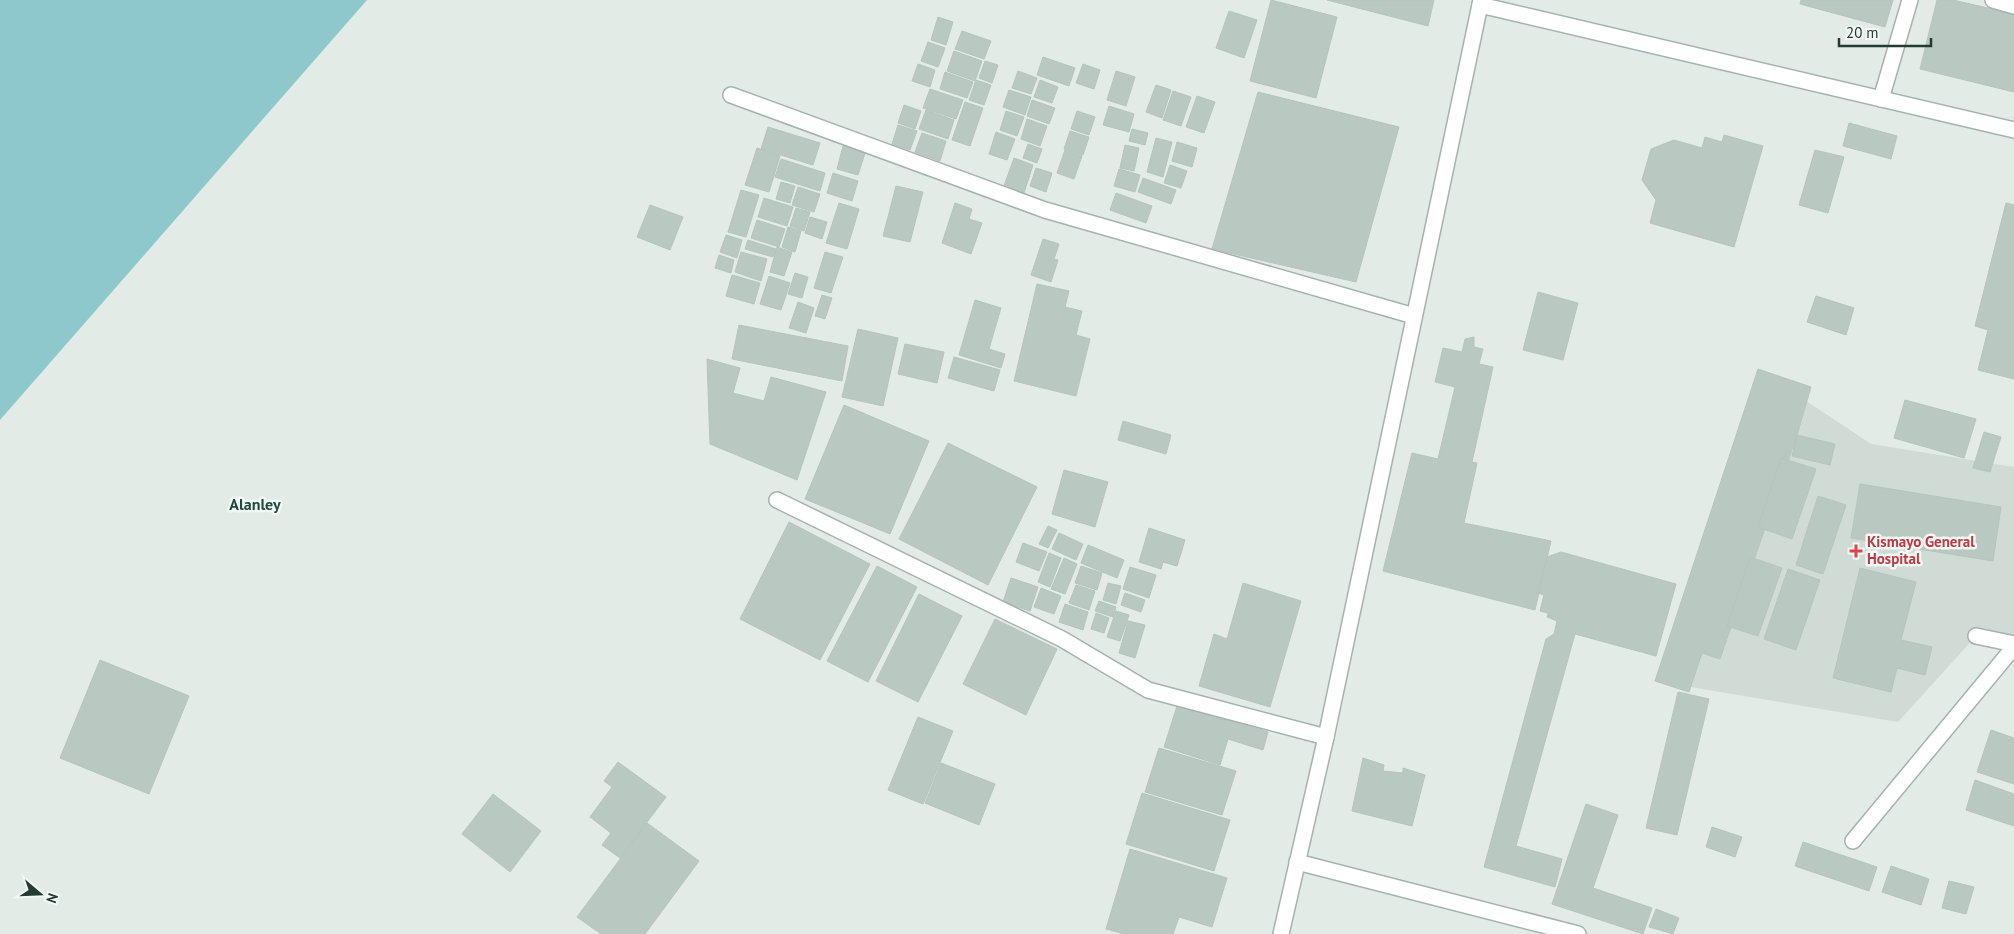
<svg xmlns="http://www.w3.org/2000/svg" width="2014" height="934" font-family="'PT Sans',sans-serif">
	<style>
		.built { fill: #d0dbd5 }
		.water { fill: #8ec7cc }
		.building { fill: #bac8c2; stroke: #b5c4bd }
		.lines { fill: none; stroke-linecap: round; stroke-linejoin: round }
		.minor-casing { stroke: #a5b3ad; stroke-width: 18 }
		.tertiary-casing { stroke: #a5b3ad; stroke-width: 18 }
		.minor { stroke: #fff; stroke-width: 15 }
		.tertiary { stroke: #fff; stroke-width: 15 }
		.health-dot { fill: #e0444e; stroke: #f2f8f5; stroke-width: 2 }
		.labels { text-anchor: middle; stroke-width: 5; stroke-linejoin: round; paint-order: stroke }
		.health-label { font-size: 15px; font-weight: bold; fill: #be3a42; stroke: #f2f8f5; text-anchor: start }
		.neighbourhood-label { font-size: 16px; font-weight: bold; fill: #214b3e; stroke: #f2f8f5 }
	</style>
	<rect width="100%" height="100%" fill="#e2ebe6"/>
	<polygon class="built" points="1758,369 1871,444 2014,467 2014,639 1976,636 1898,722 1655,681"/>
	<polygon class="water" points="0,0 367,0 0,420"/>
	<g class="building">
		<polygon points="1271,0 1337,17 1316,98 1250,81"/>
		<polygon points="1327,0 1434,0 1428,26"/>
		<polygon points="1801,0 1893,0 1885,27 1800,4"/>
		<polygon points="1937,0 1953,0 2014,14 2014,92 1920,69"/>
		<polygon points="1229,11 1257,20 1244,58 1216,48"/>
		<polygon points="938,17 953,22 946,45 931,40"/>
		<polygon points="962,31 991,41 984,59 955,49"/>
		<polygon points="928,42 945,48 938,67 921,61"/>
		<polygon points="954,51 982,61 975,81 947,71"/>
		<polygon points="1043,57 1075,68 1069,86 1037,75"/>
		<polygon points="985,61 998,65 992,83 979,78"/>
		<polygon points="918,64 935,70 930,87 912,81"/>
		<polygon points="1083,64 1100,70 1094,89 1076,83"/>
		<polygon points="1018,71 1037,78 1031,94 1012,88"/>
		<polygon points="1116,71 1135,77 1126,106 1107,100"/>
		<polygon points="945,72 973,82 967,98 940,89"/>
		<polygon points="976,80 991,85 984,105 969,100"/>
		<polygon points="1040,80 1058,87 1052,103 1034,97"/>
		<polygon points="1156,85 1171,90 1162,118 1146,112"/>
		<polygon points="930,89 963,100 956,119 923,108"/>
		<polygon points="1009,90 1031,97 1025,115 1003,107"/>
		<polygon points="1173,91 1191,97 1181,126 1163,120"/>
		<polygon points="1258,92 1399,127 1356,282 1212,249"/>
		<polygon points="1197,96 1215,102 1204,133 1186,127"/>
		<polygon points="1032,100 1055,108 1049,124 1027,116"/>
		<polygon points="965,102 983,108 970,146 952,140"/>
		<polygon points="904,105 921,111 915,129 898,123"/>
		<polygon points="1109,106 1134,114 1129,132 1103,125"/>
		<polygon points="926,110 954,120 948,139 919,129"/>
		<polygon points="1006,111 1024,117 1017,136 1000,130"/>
		<polygon points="1077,111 1095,117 1089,135 1071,129"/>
		<polygon points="1027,119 1047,126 1040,146 1021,139"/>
		<polygon points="1849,123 1897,136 1891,159 1843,146"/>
		<polygon points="898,125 917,131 910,150 892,144"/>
		<polygon points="768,127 820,143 813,165 761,149"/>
		<polygon points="1132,129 1148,133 1145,145 1129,141"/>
		<polygon points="1070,131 1089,137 1083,155 1064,149"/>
		<polygon points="996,132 1015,139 1007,160 989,154"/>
		<polygon points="922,133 946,141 940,161 915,152"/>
		<polygon points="1724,135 1763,146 1734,247 1650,223 1656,200 1642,180 1651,149 1674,140 1702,148 1705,137 1722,142"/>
		<polygon points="1156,138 1172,142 1163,177 1147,172"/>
		<polygon points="1177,142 1197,148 1192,167 1172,161"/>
		<polygon points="1028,144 1042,149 1037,163 1023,158"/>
		<polygon points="1125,145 1139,148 1134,171 1120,168"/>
		<polygon points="843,146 865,153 858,175 837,169"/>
		<polygon points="757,148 780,156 769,192 745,185"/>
		<polygon points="1065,150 1082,156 1074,179 1057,173"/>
		<polygon points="1815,150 1844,157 1828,213 1799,205"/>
		<polygon points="1014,158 1033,165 1024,193 1004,186"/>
		<polygon points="781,159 825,173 820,191 775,177"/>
		<polygon points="1170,165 1187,171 1181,188 1164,183"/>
		<polygon points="1036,168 1052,173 1046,192 1030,186"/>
		<polygon points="1119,169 1140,175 1135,192 1114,186"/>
		<polygon points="833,173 858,181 852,201 827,193"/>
		<polygon points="1143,178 1176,190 1171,204 1138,192"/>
		<polygon points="781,182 795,186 790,203 776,199"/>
		<polygon points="896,186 923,192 910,242 883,236"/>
		<polygon points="798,187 820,194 814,212 792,205"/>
		<polygon points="741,190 759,195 746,237 728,232"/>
		<polygon points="1116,193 1152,206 1146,223 1110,210"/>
		<polygon points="764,198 793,207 787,226 758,217"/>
		<polygon points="839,203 859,209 847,249 826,243"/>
		<polygon points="955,203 972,209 969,219 982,223 971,254 942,243"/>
		<polygon points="2006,203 2014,205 2014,379 1978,370 1988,330 1975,326"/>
		<polygon points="650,205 683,217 670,250 637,237"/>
		<polygon points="796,208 810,212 804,231 790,226"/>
		<polygon points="810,217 827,222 822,239 805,233"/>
		<polygon points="757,220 785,229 779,247 751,238"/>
		<polygon points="788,227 801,231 795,252 782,247"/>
		<polygon points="726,235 742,240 737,258 720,252"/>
		<polygon points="1043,239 1059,244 1054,259 1058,260 1051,282 1031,275"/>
		<polygon points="748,240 776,249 773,257 745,249"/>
		<polygon points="777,247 792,252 784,276 770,272"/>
		<polygon points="741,252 767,259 761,281 735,272"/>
		<polygon points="825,252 843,257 831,293 814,288"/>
		<polygon points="719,255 734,260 731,273 715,268"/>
		<polygon points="795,273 808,277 802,298 788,294"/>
		<polygon points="732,275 760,283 754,304 726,296"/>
		<polygon points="769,276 790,283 781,310 760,304"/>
		<polygon points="1037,284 1069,291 1065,307 1082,311 1076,335 1090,339 1076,396 1014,381"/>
		<polygon points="1538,292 1578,303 1563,360 1523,350"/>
		<polygon points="822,295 832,298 825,319 815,316"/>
		<polygon points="1816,296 1854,308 1846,335 1807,322"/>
		<polygon points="975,300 1001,308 989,349 1005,354 1001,368 959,355"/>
		<polygon points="798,302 814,308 806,333 789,328"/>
		<polygon points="739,325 848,346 842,381 732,359"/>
		<polygon points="858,329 898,338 883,406 842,397"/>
		<polygon points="1474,337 1474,347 1483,349 1479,364 1493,367 1472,462 1477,463 1464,523 1551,541 1535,610 1383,571 1412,453 1438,459 1455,387 1435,382 1443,348 1462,352 1465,339"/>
		<polygon points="905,344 944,352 937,383 898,374"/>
		<polygon points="954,357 1000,370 994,391 948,378"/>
		<polygon points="707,359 740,368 733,393 764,401 771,377 826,392 797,480 710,444"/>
		<polygon points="1758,369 1811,387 1797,435 1720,659 1702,653 1689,692 1655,681"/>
		<polygon points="1905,400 1976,419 1964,458 1894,438"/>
		<polygon points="844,405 929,441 890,534 805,499"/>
		<polygon points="1123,421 1171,435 1166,454 1118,440"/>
		<polygon points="1984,432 2001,437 1990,472 1973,468"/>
		<polygon points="1797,435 1835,444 1830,465 1792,456"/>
		<polygon points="948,443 1037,487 988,585 899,539"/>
		<polygon points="1781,458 1816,469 1792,539 1758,527"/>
		<polygon points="1064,470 1108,482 1095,527 1052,514"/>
		<polygon points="1860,484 2001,507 1993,561 1851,538"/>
		<polygon points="1818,496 1846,505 1823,574 1796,565"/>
		<polygon points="789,522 870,564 820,660 740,619"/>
		<polygon points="1048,526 1057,530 1048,548 1039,544"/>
		<polygon points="1149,528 1185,540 1177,566 1163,562 1161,569 1139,562"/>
		<polygon points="1059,533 1083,544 1076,560 1052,549"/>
		<polygon points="1023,543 1047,552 1039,571 1016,562"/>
		<polygon points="1088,545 1124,560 1117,578 1081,563"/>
		<polygon points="1561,552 1676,584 1656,656 1575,634 1516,846 1562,859 1555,887 1484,867 1546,639 1554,634 1557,621 1547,617 1548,613 1540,611 1544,595 1538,593 1547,557"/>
		<polygon points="1049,553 1061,558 1050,587 1038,582"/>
		<polygon points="1750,557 1782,568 1758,636 1727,626"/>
		<polygon points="1064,558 1077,564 1065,594 1051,589"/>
		<polygon points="877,566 917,587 868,682 827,661"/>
		<polygon points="1081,566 1102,573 1097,590 1075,583"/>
		<polygon points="1130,567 1156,575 1149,598 1123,589"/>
		<polygon points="1860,568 1916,582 1901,640 1932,647 1925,675 1897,668 1891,692 1833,678"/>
		<polygon points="1788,569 1820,580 1796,650 1764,639"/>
		<polygon points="1011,578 1038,587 1030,611 1003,602"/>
		<polygon points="1108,583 1121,586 1116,604 1103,600"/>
		<polygon points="1243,583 1301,601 1270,707 1199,686 1214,634 1227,639"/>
		<polygon points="1076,585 1095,591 1089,610 1069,603"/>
		<polygon points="1041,588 1061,596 1054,614 1034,607"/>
		<polygon points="1125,593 1145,600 1141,612 1121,605"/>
		<polygon points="919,594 962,616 918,702 876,681"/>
		<polygon points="1099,601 1116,607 1113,617 1095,611"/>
		<polygon points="1065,604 1088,612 1083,630 1059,622"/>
		<polygon points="1116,611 1129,615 1120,641 1107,637"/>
		<polygon points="1096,613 1109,618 1104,633 1091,629"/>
		<polygon points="995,619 1057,649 1026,715 963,684"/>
		<polygon points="1128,621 1145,625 1135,658 1119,653"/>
		<polygon points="100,660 189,696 149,794 60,758"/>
		<polygon points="1678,692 1709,699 1677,835 1646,828"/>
		<polygon points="1178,703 1268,732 1263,750 1228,739 1220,765 1164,747"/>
		<polygon points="918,717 953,731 923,804 888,790"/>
		<polygon points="1991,730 2014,738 2014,784 1977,772"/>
		<polygon points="1159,748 1236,771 1222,815 1145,792"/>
		<polygon points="1363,758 1384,765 1383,771 1403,773 1403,768 1425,775 1412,826 1352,811"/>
		<polygon points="618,762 666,797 620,858 602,845 611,833 590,817 612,787 604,781"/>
		<polygon points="941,763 995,784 979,825 925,803"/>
		<polygon points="1975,780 2014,794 2014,826 1966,810"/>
		<polygon points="1142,793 1230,820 1214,871 1126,844"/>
		<polygon points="493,794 541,831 510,872 462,834"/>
		<polygon points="1586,804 1618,815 1593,888 1652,908 1643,934 1552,904"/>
		<polygon points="647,823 699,861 645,934 601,934 577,917"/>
		<polygon points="1712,827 1742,837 1735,857 1706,847"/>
		<polygon points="1803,842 1877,867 1869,891 1795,866"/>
		<polygon points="1130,849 1227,878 1212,927 1179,917 1173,934 1124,934 1106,929"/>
		<polygon points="1891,866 1929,879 1921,905 1882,892"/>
		<polygon points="1949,881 1974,887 1966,914 1942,908"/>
		<polygon points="1656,909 1679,918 1673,934 1649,927"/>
	</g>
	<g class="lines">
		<defs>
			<g id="minor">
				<polyline points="1993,0 2014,6"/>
				<polyline points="1480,5 2014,130"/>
				<polyline points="731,95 1045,210 1414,316"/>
				<polyline points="1881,99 1910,0"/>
				<polyline points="777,500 1062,639 1148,690 1326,737"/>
				<polyline points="1976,636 2014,644"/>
				<polyline points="1853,841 2014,647"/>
				<polyline points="1297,862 1578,934"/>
			</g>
			<polyline id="tertiary" points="1281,934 1326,737 1481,0"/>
		</defs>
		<use href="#minor" class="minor-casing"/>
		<use href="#tertiary" class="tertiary-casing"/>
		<use href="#minor" class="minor"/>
		<use href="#tertiary" class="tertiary"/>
	</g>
	<path class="health-dot" d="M1853.5 543.5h5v5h5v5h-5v5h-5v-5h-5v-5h5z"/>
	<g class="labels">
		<g class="health-label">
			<text x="1867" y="547">Kismayo General<tspan x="1867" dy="17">Hospital</tspan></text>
		</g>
		<g class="neighbourhood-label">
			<text x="255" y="510">Alanley</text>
		</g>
	</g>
	<g transform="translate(40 894) rotate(109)" stroke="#f2f8f5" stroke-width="4" paint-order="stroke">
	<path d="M0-4L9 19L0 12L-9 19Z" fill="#233b33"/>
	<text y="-8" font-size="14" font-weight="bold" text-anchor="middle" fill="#233b33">N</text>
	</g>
	<path d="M1839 38v8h92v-8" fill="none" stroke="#233b33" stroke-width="2.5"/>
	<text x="1846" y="38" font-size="15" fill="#233b33" stroke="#f2f8f5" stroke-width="4" paint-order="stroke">20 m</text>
</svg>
